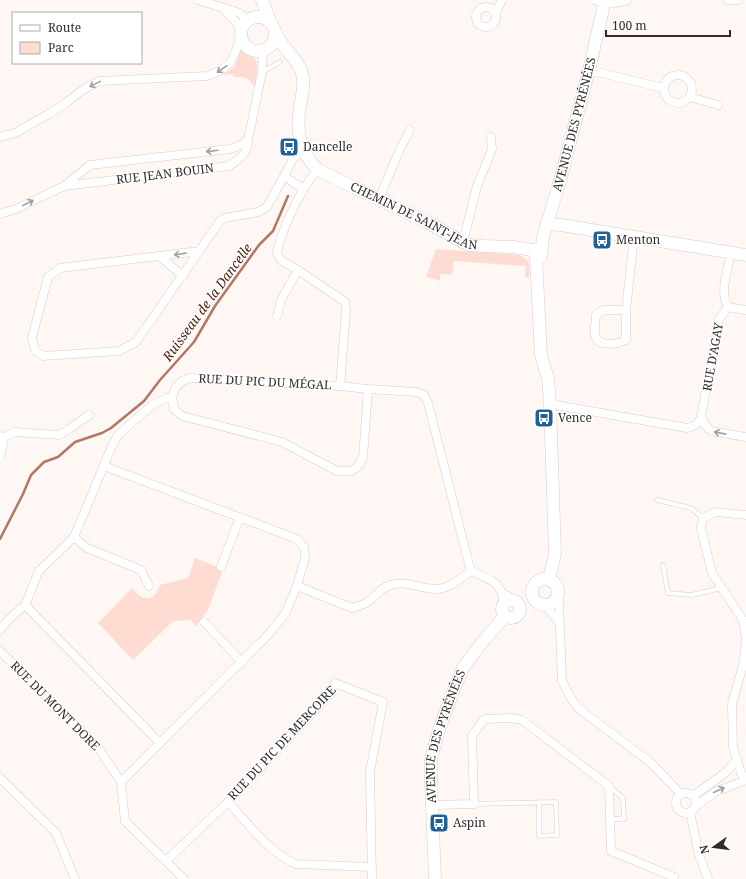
<svg xmlns="http://www.w3.org/2000/svg" width="746" height="879" font-family="'Noto Serif',serif">
	<style>
		.green { fill: #fedcd1 }
		.lines { fill: none; stroke-linecap: round; stroke-linejoin: round }
		.stream { stroke: #b37764; stroke-width: 2.5 }
		.lane-casing { stroke: #d5cecc; stroke-width: 5 }
		.street-casing { stroke: #d5cecc; stroke-width: 9 }
		.secondary-casing { stroke: #d5cecc; stroke-width: 13 }
		.lane { stroke: #fff; stroke-width: 4 }
		.street { stroke: #fff; stroke-width: 8 }
		.secondary { stroke: #fff; stroke-width: 12 }
		.oneway { stroke: #a1a0a0 }
		.labels { text-anchor: middle; stroke-width: 3; stroke-linejoin: round; paint-order: stroke }
		.street-label { font-size: 12px; fill: #2f2c2b; stroke: #fff }
		.poi-label { font-size: 12px; fill: #2f2c2b; stroke: #fff; text-anchor: start }
		.water-label { font-size: 13px; font-style: italic; fill: #4d1908; stroke: #fff }
	</style>
	<rect width="100%" height="100%" fill="#fef7f4"/>
	<g class="green">
		<path d="M241,49L253,57L257,62L256,90C250,79 246,76 233,77V74L224,75L235,66Z"/>
		<path d="M436,249L519,255C532,261 529,265 529,278L525,277L526,266L454,261L452,275L440,274V281L426,277Z"/>
		<path d="M195,558L223,569L208,610L196,626L191,620L173,621L133,660L98,623L132,588C142,602 155,602 160,585L188,578Z"/>
	</g>
	<g class="lines">
		<polyline class="stream" points="0,539 23,494 31,475 44,462 58,457 75,442 102,433 111,428 144,401 160,380 194,342 215,306 259,245 273,231 288,196"/>
		<defs>
			<g id="lane">
				<polyline points="262,72 280,62"/>
				<polyline points="657,500 691,508 703,518"/>
				<polyline points="663,565 668,593 691,595 722,588"/>
				<polyline points="609,786 623,798 624,819 610,819"/>
				<polyline points="474,804 556,802 557,835 539,836 539,802"/>
			</g>
			<g id="street">
				<polyline points="198,0 240,13 247,21"/>
				<path d="M595,0C607,4 615,4 627,0"/>
				<polyline points="728,0 738,0"/>
				<circle cx="486" cy="17" r="10"/>
				<polyline points="223,8 237,23 241,32"/>
				<polyline points="495,13 502,0"/>
				<polyline points="589,70 663,88"/>
				<circle cx="678" cy="89" r="14"/>
				<polyline points="690,97 718,105"/>
				<path d="M0,137L15,133L47,115L66,103L81,91L99,81L207,76C233,68 233,59 241,36"/>
				<polyline points="302,149 293,159 284,176 303,189"/>
				<path d="M318,170C302,185 281,231 277,253L282,261L298,270L345,302L346,310L340,386"/>
				<path d="M64,186L229,166C240,158 248,154 248,140L262,72L263,50"/>
				<polyline points="379,199 400,149 410,130"/>
				<polyline points="0,214 16,209 64,186 90,165 230,149 241,145 248,140"/>
				<polyline points="463,242 477,186 492,149 491,137"/>
				<polyline points="200,251 60,268 48,277 32,338 35,350 43,356 119,351 136,342 220,221 225,218 258,212 267,207 284,176"/>
				<polyline points="159,256 183,276"/>
				<path d="M728,307C719,291 728,270 731,253"/>
				<polyline points="728,307 746,310"/>
				<path d="M626,310H604L596,315C596,321 594,328 595,334C596,348 618,344 626,340V310L634,237"/>
				<polyline points="277,316 281,300 298,270"/>
				<path d="M368,389L340,386L190,378L182,381L176,387L172,396L174,409L182,416L282,442L337,471H352L359,465L363,457L368,389L416,392L424,395L428,403L470,568L471,571C482,576 496,580 501,591C503,595 502,600 504,604"/>
				<path d="M550,404L687,428C695,426 698,424 701,417L719,319L728,307"/>
				<polyline points="701,417 706,426 711,431 746,437"/>
				<polyline points="0,436 2,438 15,432 59,435 69,429 89,415"/>
				<polyline points="0,457 3,444 2,438"/>
				<polyline points="104,466 297,539 304,547 305,558 297,586 285,614 268,635 121,782"/>
				<polyline points="746,515 716,512 703,518 701,528 712,573 743,620 746,640"/>
				<polyline points="74,537 87,548 141,570 149,586"/>
				<polyline points="221,567 240,517"/>
				<path d="M297,586L352,608C358,606 364,605 369,601C377,595 381,587 391,585C407,580 420,589 436,589C449,589 461,578 471,571"/>
				<polyline points="502,593 508,596 511,601"/>
				<polyline points="557,597 559,603 562,681 571,698 578,708 650,762 681,794"/>
				<polyline points="25,605 160,743"/>
				<polyline points="545,605 559,622"/>
				<polyline points="204,622 242,662"/>
				<polyline points="0,630 10,618 25,605 39,571 74,537 112,446 118,435 152,405 172,396"/>
				<polyline points="746,641 743,665 732,704 733,747 741,773 746,780"/>
				<polyline points="0,651 97,746 121,782 125,821 184,879"/>
				<polyline points="0,778 56,833 75,879"/>
				<circle cx="686" cy="803" r="10"/>
				<polyline points="693,796 725,773 736,761"/>
				<path d="M228,802C247,822 270,854 296,864L372,867"/>
				<polyline points="432,805 474,804 472,736 484,719 511,718 522,720 609,786 611,851 674,877 673,879"/>
				<polyline points="696,806 715,792 746,780"/>
				<polyline points="690,812 699,855 708,879"/>
				<polyline points="166,861 228,802 331,693 335,683 383,702 370,772 372,879"/>
			</g>
			<g id="secondary">
				<polyline points="262,0 270,21"/>
				<circle cx="258" cy="34" r="17"/>
				<path id="s1" d="M275,31C277,35 278,39 281,42C289,55 301,62 303,78C304,87 302,97 300,106C296,131 299,152 318,170L427,222L463,242L470,245L484,246L513,247L532,250L541,248"/>
				<polyline points="547,224 561,225 746,255"/>
				<polyline points="541,248 536,258 541,356 548,378 550,404 555,553 549,580"/>
				<path id="s2" d="M541,257L543,237L561,177L589,70L605,0"/>
				<circle cx="545" cy="592" r="13"/>
				<circle cx="511" cy="609" r="9"/>
				<path id="s3" d="M435,879L431,781V759L438,733L454,689L463,668L480,645L505,616"/>
			</g>
		</defs>
		<use href="#lane" class="lane-casing"/>
		<use href="#street" class="street-casing"/>
		<use href="#secondary" class="secondary-casing"/>
		<use href="#lane" class="lane"/>
		<use href="#street" class="street"/>
		<use href="#secondary" class="secondary"/>
	</g>
	<defs><path id="oneway-shaft" d="M-6 0H5M1.5-3L5.5 0L1.5 3" fill="none" stroke-width="1.6" stroke-linecap="round" stroke-linejoin="round"/></defs>
	<g class="oneway">
		<use href="#oneway-shaft" transform="translate(222 69) rotate(145)"/>
		<use href="#oneway-shaft" transform="translate(95 84) rotate(154)"/>
		<use href="#oneway-shaft" transform="translate(212 151) rotate(173)"/>
		<use href="#oneway-shaft" transform="translate(28 203) rotate(-26)"/>
		<use href="#oneway-shaft" transform="translate(180 254) rotate(172)"/>
		<use href="#oneway-shaft" transform="translate(720 433) rotate(-169)"/>
		<use href="#oneway-shaft" transform="translate(719 790) rotate(-24)"/>
	</g>
	<defs>
		<symbol id="bus-square" viewBox="-11 -11 22 22"><rect x="-9" y="-9" width="18" height="18" rx="4" fill="#206197" stroke="#fff"/><path d="M-5-6H5V4H4V6H2V4H-2V6H-4V4H-5ZM-3.5-4V0h7V-4ZM-3.5 1.2v1.5H-2V1.2ZM2 1.2v1.5H3.5V1.2Z" fill="#fff"/></symbol>
	</defs>
	<g fill-rule="evenodd">
		<use href="#bus-square" x="278" y="136" width="22" height="22"/>
		<use href="#bus-square" x="591" y="229" width="22" height="22"/>
		<use href="#bus-square" x="533" y="407" width="22" height="22"/>
		<use href="#bus-square" x="428" y="812" width="22" height="22"/>
	</g>
	<g class="labels">
		<g class="street-label">
			<text dy="4" stroke="none"><textPath href="#s2" startOffset="137">AVENUE DES PYRÉNÉES</textPath></text>
			<text transform="translate(165 174) rotate(-7)" y="4">RUE JEAN BOUIN</text>
			<text dy="4" stroke="none"><textPath href="#s1" startOffset="260">CHEMIN DE SAINT-JEAN</textPath></text>
			<text transform="translate(713 357) rotate(-80)" y="4">RUE D'AGAY</text>
			<text transform="translate(265 382) rotate(3)" y="4">RUE DU PIC DU MÉGAL</text>
			<text transform="translate(55 706) rotate(45)" y="4">RUE DU MONT DORE</text>
			<text dy="4" stroke="none"><textPath href="#s3" startOffset="145">AVENUE DES PYRÉNÉES</textPath></text>
			<text transform="translate(282 743) rotate(-47)" y="4">RUE DU PIC DE MERCOIRE</text>
		</g>
		<g class="poi-label">
			<text x="303" y="151">Dancelle</text>
			<text x="616" y="244">Menton</text>
			<text x="558" y="422">Vence</text>
			<text x="453" y="827">Aspin</text>
		</g>
		<g class="water-label">
			<text transform="translate(207 302) rotate(-54)" y="5">Ruisseau de la Dancelle</text>
		</g>
	</g>
	<rect x="12" y="12" width="130" height="52" fill="#ffffff" stroke="#acabaa"/>
	<rect x="20" y="25" width="20" height="6" fill="#ffffff" stroke="#acabaa"/>
	<text x="48" y="32" font-size="12" fill="#2f2c2b">Route</text>
	<rect x="20" y="42" width="20" height="12" fill="#fedcd1" stroke="#acabaa"/>
	<text x="48" y="52" font-size="12" fill="#2f2c2b">Parc</text>
	<g transform="translate(714 847) rotate(256)" stroke="#ffffff" stroke-width="3" paint-order="stroke">
	<path d="M0-3L7 15L0 10L-7 15Z" fill="#2f2c2b"/>
	<text y="-6" font-size="11" font-weight="bold" text-anchor="middle" fill="#2f2c2b">N</text>
	</g>
	<path d="M606 30v6h124v-6" fill="none" stroke="#2f2c2b" stroke-width="2"/>
	<text x="612" y="30" font-size="12" fill="#2f2c2b" stroke="#ffffff" stroke-width="3" paint-order="stroke">100 m</text>
</svg>
